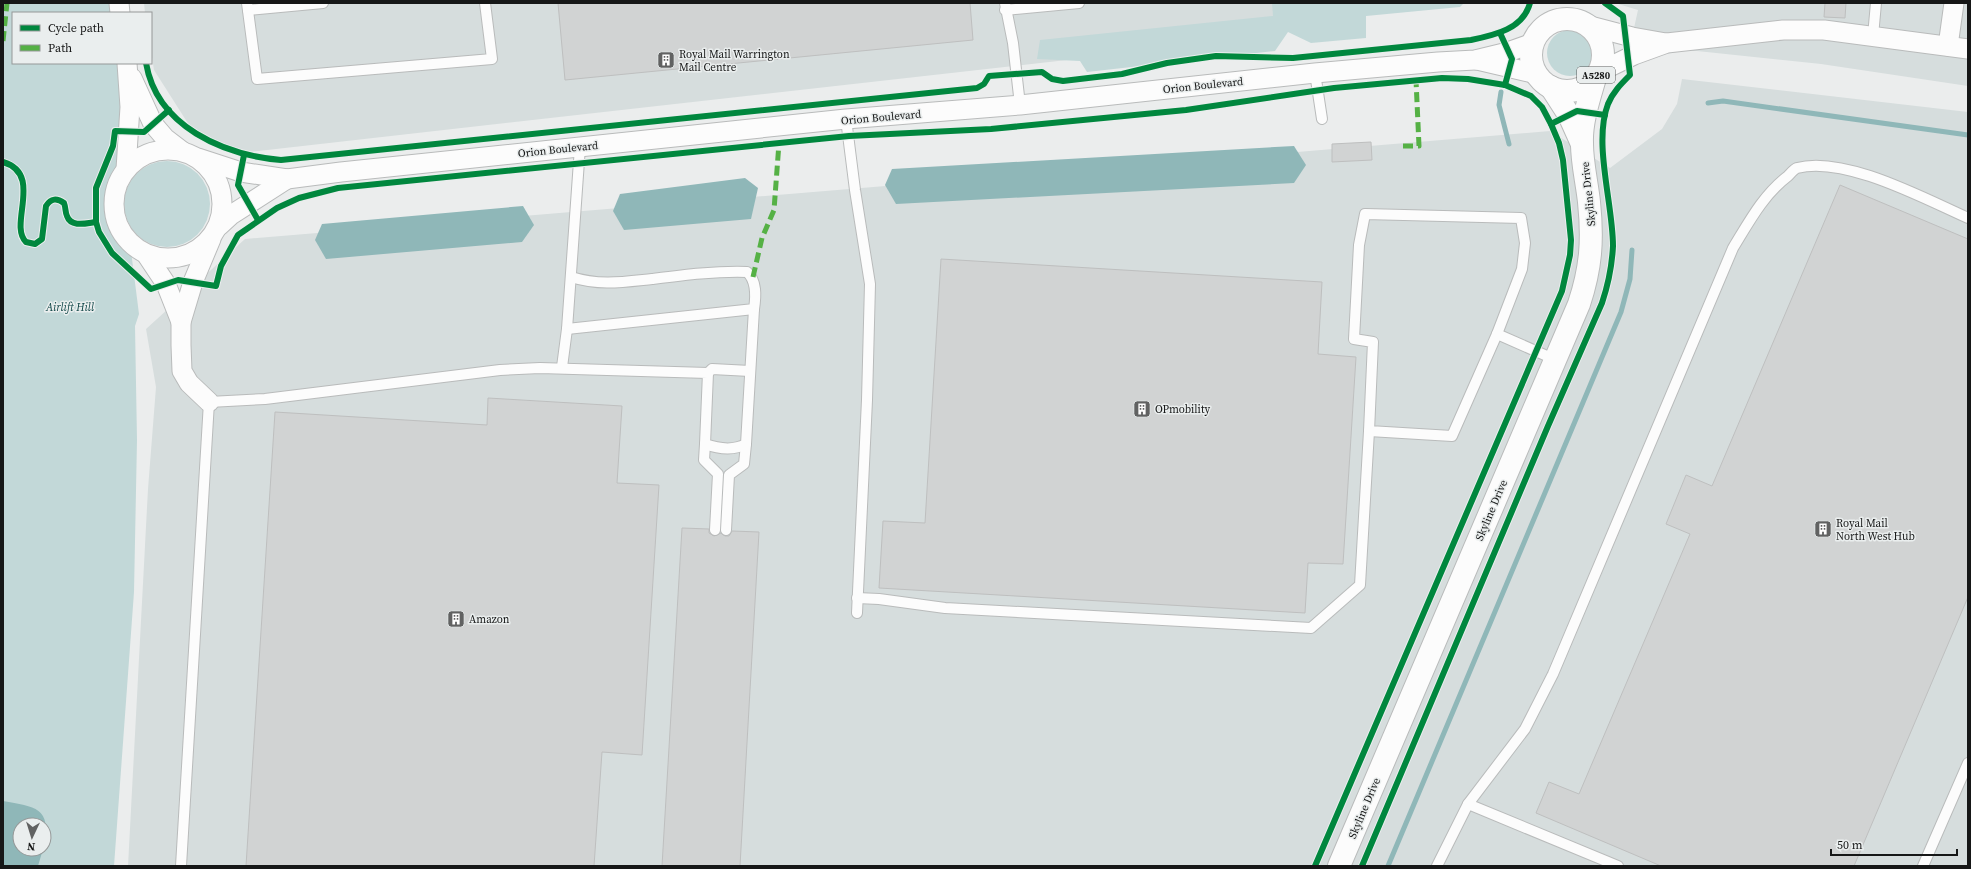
<svg xmlns="http://www.w3.org/2000/svg" width="1971" height="869" font-family="'Source Serif 4',serif">
	<style>
		.built { fill: #d6dddd }
		.green { fill: #c2d8d8; fill-rule: evenodd }
		.water { fill: #8fb7b8 }
		.lines { fill: none; stroke-linecap: round; stroke-linejoin: round }
		.stream { stroke: #8fb7b8; stroke-width: 5 }
		.building { fill: #d1d3d3; stroke: #bebfbf }
		.lane-casing { stroke: #b9bbbb; stroke-width: 12 }
		.street-casing { stroke: #b9bbbb; stroke-width: 21 }
		.primary-casing { stroke: #b9bbbb; stroke-width: 24 }
		.lane { stroke: #fcfcfc; stroke-width: 10 }
		.street { stroke: #fcfcfc; stroke-width: 19 }
		.primary { stroke: #fcfcfc; stroke-width: 22 }
		.quiet { stroke: #55b145; stroke-width: 5; stroke-dasharray: 10 5; stroke-linecap: butt }
		.cycleway-casing { stroke: #eaeeee; stroke-width: 8 }
		.cycleway { stroke: #00873e; stroke-width: 6 }
		.labels { text-anchor: middle; stroke-width: 3; stroke-linejoin: round; paint-order: stroke }
		.shield { fill: #eaeeee; stroke: #565858; stroke-width: 1 }
		.shield-label { font-size: 10px; font-weight: bold; fill: #161717 }
		.poi-label { font-size: 11px; fill: #161717; stroke: #eaeeee; text-anchor: start }
		.street-label { font-size: 11px; fill: #161717; stroke: #eaeeee }
		.park-label { font-size: 11px; font-style: italic; fill: #053e3f; stroke: #eaeeee }
	</style>
	<rect width="100%" height="100%" fill="#ebeded"/>
	<g class="built">
		<polygon points="144,3 1295,3 1262,38 240,153 196,136 154,70 151,51 151,13 145,13"/>
		<polygon points="1615,3 1968,3 1968,86 1821,64 1697,51 1681,51 1657,56 1635,65 1632,37 1638,10"/>
		<polygon points="1682,79 1968,112 1968,866 128,866 148,489 156,387 146,329 245,239 1550,131 1610,168 1662,129 1677,104"/>
	</g>
	<g class="green">
		<path d="M3,3H110L111,13H13V63H118L121,115L120,168L113,202V220L131,251L139,314L135,326L137,440L134,592L114,866H3ZM20,825H44V849H20Z"/>
		<polygon points="1272,3 1464,3 1460,7 1366,16 1366,38 1311,43 1288,32 1275,51 1087,72 1080,61 1037,59 1040,40 1273,16"/>
		<circle cx="1570" cy="53" r="23"/>
		<circle cx="167" cy="204" r="43"/>
	</g>
	<g class="water">
		<polygon points="1294,146 1306,165 1294,183 896,204 885,185 892,169"/>
		<polygon points="745,178 758,188 751,219 624,230 613,211 620,194"/>
		<polygon points="523,206 534,225 522,242 326,259 315,240 322,224"/>
		<path d="M3,801C35,807 52,807 44,845V825H20V849H43L38,866H3Z"/>
	</g>
	<g class="lines">
		<g class="stream">
			<polyline points="1501,92 1499,105 1509,144"/>
			<polyline points="1708,103 1723,101 1968,135"/>
			<polyline points="1388,866 1621,312 1630,279 1632,250"/>
		</g>
	</g>
	<g class="building">
		<polygon points="558,3 970,3 973,40 565,80"/>
		<polygon points="1825,3 1846,3 1845,18 1824,17"/>
		<polygon points="1371,142 1372,160 1332,162 1332,144"/>
		<polygon points="1840,185 1968,239 1968,597 1854,866 1661,866 1536,813 1549,782 1579,794 1690,534 1666,524 1686,475 1712,486"/>
		<polygon points="941,259 1322,282 1318,354 1356,357 1343,564 1308,563 1305,613 879,588 883,521 925,523"/>
		<polygon points="488,398 622,406 617,483 659,485 642,755 602,752 594,866 246,866 275,412 487,425"/>
		<polygon points="682,528 709,529 709,533 714,536 721,533 725,536 729,536 732,531 759,532 740,866 662,866"/>
	</g>
	<g class="lines">
		<defs>
			<g id="lane">
				<polyline points="247,3 257,79 492,59 485,3"/>
				<polyline points="1005,3 1013,43 1020,105"/>
				<polyline points="248,10 323,3"/>
				<polyline points="1005,10 1079,3"/>
				<polyline points="1873,36 1876,3"/>
				<polyline points="1315,73 1322,119"/>
				<polyline points="846,119 855,190 870,284 867,400 857,613"/>
				<polygon points="1365,214 1521,218 1525,243 1522,269 1497,334 1452,436 1369,431 1373,342 1354,339 1359,245"/>
				<path d="M567,329L754,309C756,296 757,281 747,272C715,271 684,275 652,279C623,282 600,286 571,277"/>
				<polyline points="1497,334 1556,360"/>
				<polyline points="562,367 567,329 580,147"/>
				<polyline points="708,373 712,369 750,371"/>
				<polyline points="705,444 704,460 718,474 715,530"/>
				<polyline points="726,530 729,475 744,464 746,444"/>
				<polyline points="857,598 879,599 945,608 1311,628 1360,585 1369,431"/>
				<polyline points="1468,804 1618,866"/>
				<path d="M181,866L209,402L265,399L500,370L540,368L708,373L705,444C719,449 733,451 746,444L754,309"/>
				<path d="M1437,866L1468,804L1525,729L1553,674L1733,248C1749,222 1763,195 1788,176C1791,173 1794,169 1797,168C1844,155 1925,199 1968,218"/>
				<polyline points="1923,866 1968,763"/>
			</g>
			<g id="street">
				<polyline points="119,3 120,13"/>
				<polyline points="1590,26 1632,37 1666,43"/>
				<polyline points="1948,46 1954,3"/>
				<polyline points="1477,60 1537,74"/>
				<polyline points="1599,72 1634,55 1667,43 1783,30 1824,30 1968,49"/>
				<polyline points="132,78 153,124 165,138 182,151"/>
				<circle cx="168" cy="204" r="54"/>
				<polyline points="198,158 241,172 287,179 341,172 846,119 1020,105 1315,73 1438,62 1475,60 1508,52 1533,43"/>
				<polyline points="126,169 130,107 127,63"/>
				<polyline points="219,226 231,215 287,179"/>
				<polyline points="146,254 166,284 181,322"/>
				<polyline points="209,402 189,383 182,371 181,345 181,322 193,282 211,239"/>
			</g>
			<g id="primary">
				<circle cx="1567" cy="55" r="36"/>
				<polyline points="1551,87 1569,115 1582,144"/>
				<path d="M1339,866L1579,304C1591,268 1593,240 1589,202C1587,183 1582,163 1582,144C1581,122 1589,99 1595,78"/>
			</g>
		</defs>
		<use href="#lane" class="lane-casing"/>
		<use href="#street" class="street-casing"/>
		<use href="#primary" class="primary-casing"/>
		<use href="#lane" class="lane"/>
		<use href="#street" class="street"/>
		<use href="#primary" class="primary"/>
		<g class="quiet">
			<polyline points="3,41 7,3"/>
			<polyline points="1403,146 1419,146 1416,80"/>
			<polyline points="753,277 762,238 774,210 779,143"/>
		</g>
		<defs>
			<g id="cycleway">
				<polyline points="1500,33 1512,59 1505,85"/>
				<path d="M146,63C157,127 224,155 281,160L977,88L984,84L989,76L1042,72L1052,79L1063,81L1122,74L1167,63L1216,56L1293,58L1471,40C1495,35 1523,29 1530,3"/>
				<polyline points="169,110 144,132 115,131 113,146 96,188 96,222 99,232 112,253 151,289 178,280 216,286 221,266 238,235 277,208 299,198 338,188 849,136 991,129 1186,110 1334,88 1442,78 1468,79 1505,85 1531,96 1542,107 1551,124 1559,143 1563,160 1571,240 1570,255 1562,291 1315,866"/>
				<polyline points="1551,124 1577,111 1605,115"/>
				<polyline points="244,155 238,185 258,220"/>
				<path d="M3,162C44,174 8,225 26,242L35,244L42,239L46,206C51,198 57,198 64,203C66,208 65,212 67,216C71,228 87,223 96,222"/>
				<path d="M1362,866L1548,426L1602,303C1608,285 1612,266 1613,246C1613,204 1593,143 1608,104C1613,92 1621,84 1630,75L1623,16L1605,3"/>
			</g>
		</defs>
		<use href="#cycleway" class="cycleway-casing"/>
		<use href="#cycleway" class="cycleway"/>
	</g>
	<defs>
		<symbol id="building-square" viewBox="-11 -11 22 22"><rect x="-9" y="-9" width="18" height="18" rx="4" fill="#616262" stroke="#eaeeee"/><path d="M-4-6H4V6H1V3H-1V6H-4ZM-2.5-4.3h1.7v1.8h-1.7ZM.8-4.3h1.7v1.8H.8ZM-2.5-1h1.7V.8h-1.7ZM.8-1h1.7V.8H.8Z" fill="#fff"/></symbol>
	</defs>
	<g fill-rule="evenodd">
		<use href="#building-square" x="656" y="50" width="20" height="20"/>
		<use href="#building-square" x="1132" y="399" width="20" height="20"/>
		<use href="#building-square" x="1813" y="519" width="20" height="20"/>
		<use href="#building-square" x="446" y="609" width="20" height="20"/>
	</g>
	<g class="labels">
		<rect class="shield" x="1577" y="67" width="38" height="16" rx="3"/>
		<g class="shield-label">
			<text x="1596" y="79">A5280</text>
		</g>
		<g class="poi-label">
			<text x="679" y="58">Royal Mail Warrington<tspan x="679" dy="13">Mail Centre</tspan></text>
			<text x="1155" y="413">OPmobility</text>
			<text x="1836" y="527">Royal Mail<tspan x="1836" dy="13">North West Hub</tspan></text>
			<text x="469" y="623">Amazon</text>
		</g>
		<g class="street-label">
			<text transform="translate(1203 85) rotate(-6)" y="4">Orion Boulevard</text>
			<text transform="translate(881 117) rotate(-5)" y="4">Orion Boulevard</text>
			<text transform="translate(558 149) rotate(-6)" y="4">Orion Boulevard</text>
			<text transform="translate(1588 194) rotate(-96)" y="4">Skyline Drive</text>
			<text transform="translate(1491 510) rotate(-67)" y="4">Skyline Drive</text>
			<text transform="translate(1364 808) rotate(-67)" y="4">Skyline Drive</text>
		</g>
		<g class="park-label">
			<text x="70" y="311">Airlift Hill</text>
		</g>
	</g>
	<rect width="1971" height="869" fill="none" stroke="#161717" stroke-width="8"/>
	<rect x="12" y="12" width="140" height="52" fill="#eaeeee" stroke="#959898"/>
	<rect x="20" y="25" width="20" height="6" fill="#00873e" stroke="#959898"/>
	<text x="48" y="32" font-size="12" fill="#161717">Cycle path</text>
	<rect x="20" y="45" width="20" height="6" fill="#55b145" stroke="#959898"/>
	<text x="48" y="52" font-size="12" fill="#161717">Path</text>
	<g transform="translate(32 837) rotate(184)"><circle r="19" fill="#eaeeee" stroke="#959898"/>
	<path d="M0-3L7 15L0 10L-7 15Z" fill="#616262"/>
	<text y="-6" font-size="11" font-weight="bold" text-anchor="middle" fill="#161717">N</text>
	</g>
	<path d="M1831 849v6h126v-6" fill="none" stroke="#161717" stroke-width="2"/>
	<text x="1837" y="849" font-size="12" fill="#161717" stroke="#eaeeee" stroke-width="3" paint-order="stroke">50 m</text>
</svg>
